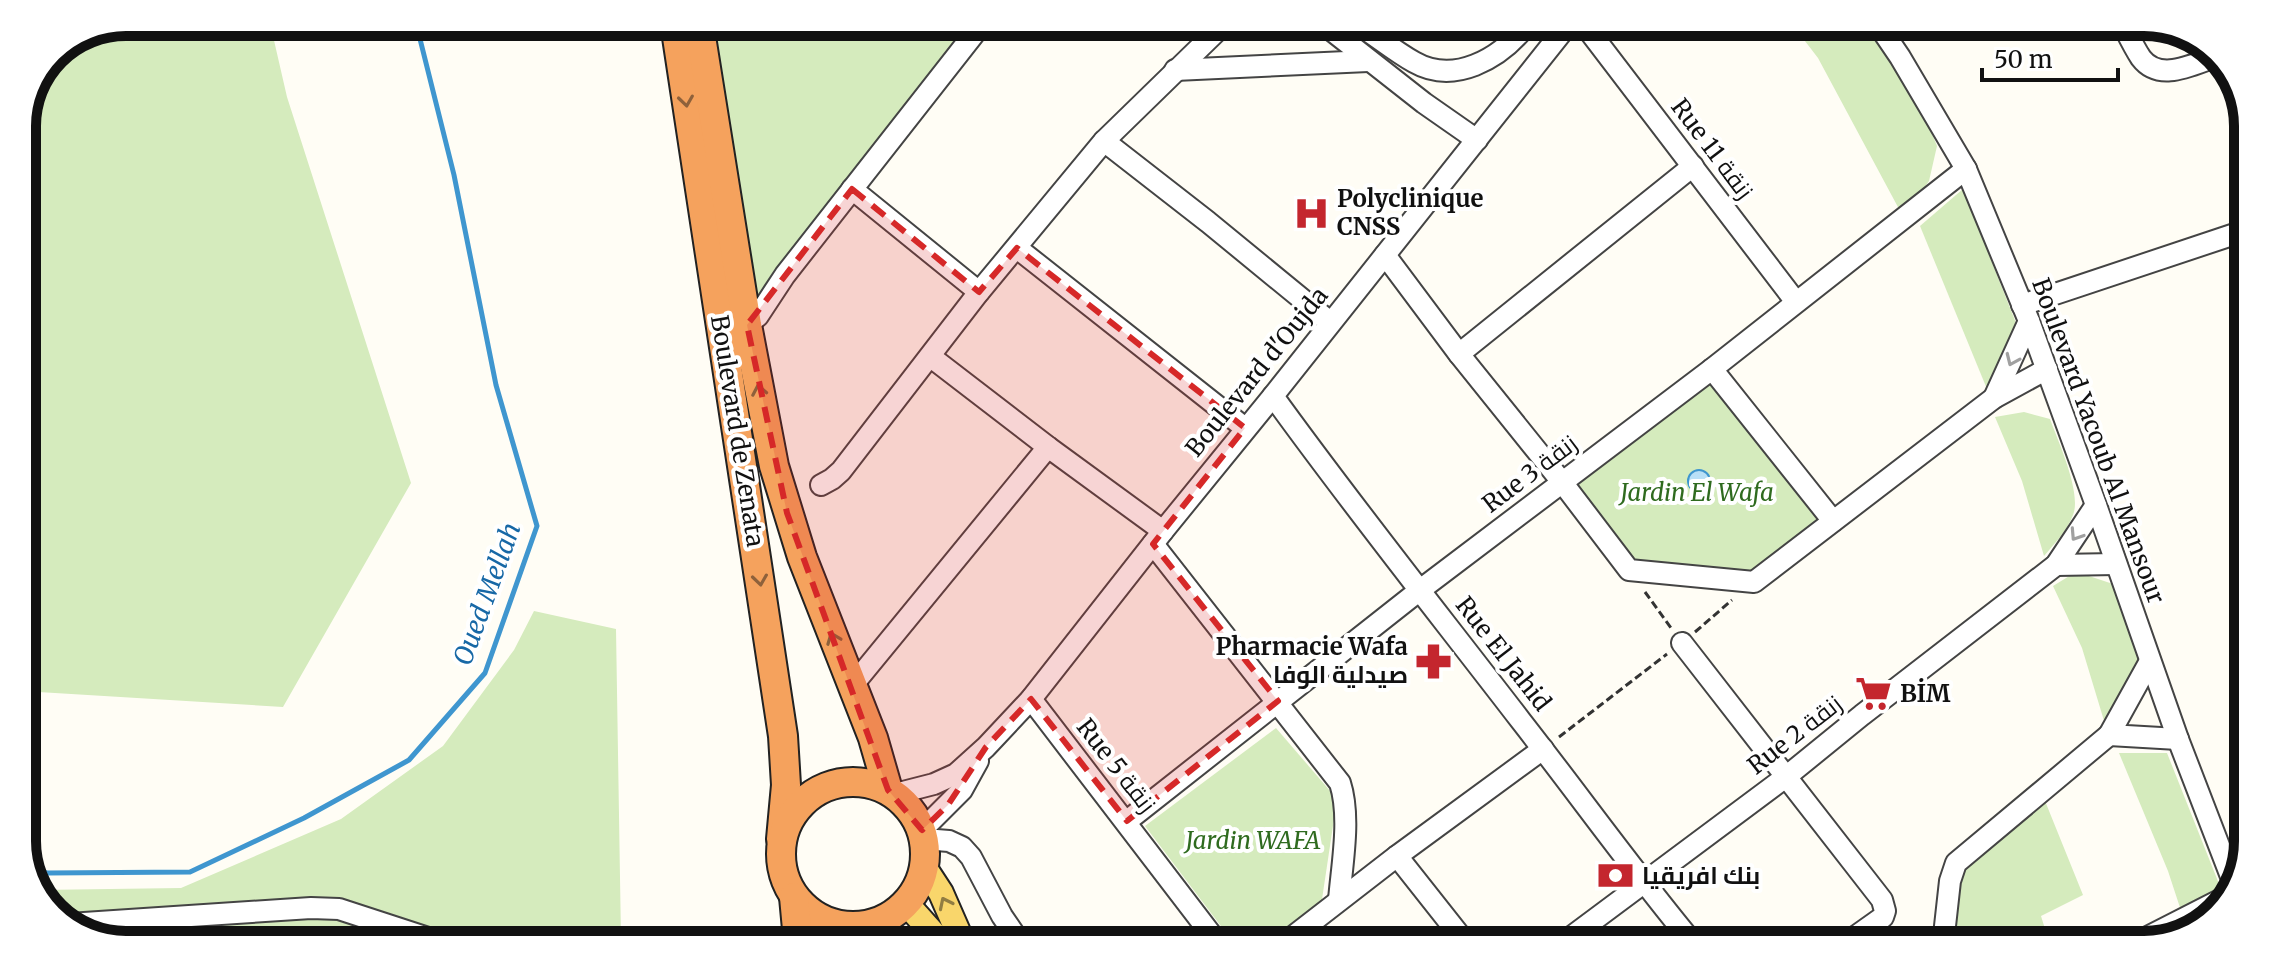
<svg xmlns="http://www.w3.org/2000/svg" width="2270" height="967" font-family="Merriweather,Cairo,serif">
	<style>
		.green { fill: #d5ebbd }
		.water { fill: url(#water-ripples); stroke: #3f96cf; stroke-width: 2 }
		.lines { fill: none; stroke-linecap: round; stroke-linejoin: round }
		.stream { stroke: #3f96cf; stroke-width: 5 }
		.minor-casing { stroke: #444; stroke-width: 24 }
		.major-casing { stroke: #222; stroke-width: 28 }
		.highway-casing { stroke: #222; stroke-width: 32 }
		.path { stroke: #333; stroke-width: 3; stroke-dasharray: 8 4; stroke-linecap: butt }
		.minor { stroke: #fff; stroke-width: 20 }
		.major { stroke: #f9d66b; stroke-width: 24 }
		.highway { stroke: #f5a25d; stroke-width: 28 }
		.oneway { stroke: #8e613b }
		.oneway2 { stroke: #a0a0a0 }
		.oneway3 { stroke: #917d42 }
		.marked { fill: #d62828; fill-opacity: 0.2; stroke: #d62828; stroke-width: 6; stroke-dasharray: 16 10; stroke-linejoin: round }
		.labels { text-anchor: middle; stroke-width: 8; stroke-linejoin: round; paint-order: stroke }
		.street-label { font-size: 24px; fill: #111; stroke: #fff }
		.poi-label { font-size: 24px; font-weight: bold; fill: #111; stroke: #fff; text-anchor: start }
		.park-label { font-size: 24px; font-style: italic; fill: #2f6b1f; stroke: #fff }
		.water-label { font-size: 26px; font-style: italic; fill: #1768a6; stroke: #fff }
		.rim { fill: none; stroke: #111; stroke-width: 10 }
	</style>
	<defs>
		<pattern id="water-ripples" width="26" height="14" patternUnits="userSpaceOnUse" patternTransform="scale(2)"><rect width="26" height="14" fill="#b9e0f7"/><path d="M2 4q2-2 4 0t4 0M15 11q2-2 4 0t4 0" fill="none" stroke="#9ebfd3"/></pattern>
	</defs>
	<rect width="100%" height="100%" fill="#fffdf5"/>
	<g class="green">
		<polygon points="125,22 270,23 287,97 411,483 283,707 22,691 22,119 53,52"/>
		<polygon points="713,24 979,25 756,304"/>
		<polygon points="1795,28 1870,29 1913,88 1937,146 1929,181 1919,195 1899,209 1818,58"/>
		<polygon points="1963,189 2016,323 2004,359 1987,389 1920,226"/>
		<polygon points="1712,369 1833,521 1736,585 1627,580 1562,482"/>
		<path d="M2024,412L2050,419C2058,441 2082,493 2073,515C2067,531 2055,543 2044,556L2022,481L1995,417Z"/>
		<polygon points="2071,575 2089,576 2113,584 2139,659 2105,724 2082,648 2053,586"/>
		<polygon points="534,611 616,629 621,939 86,937 43,904 38,890 181,888 341,819 443,746 514,650"/>
		<polygon points="1276,728 1337,799 1321,906 1277,942 1233,942 1145,826"/>
		<polygon points="2119,753 2167,753 2225,899 2202,927 2188,932 2168,871"/>
		<polygon points="2043,796 2083,895 2041,916 2050,945 1949,944 1956,850"/>
	</g>
	<circle class="water" cx="1699" cy="481" r="11"/>
	<g class="lines">
		<polyline class="stream" points="30,869 47,873 190,872 304,818 409,760 485,673 537,526 496,385 454,175 416,23"/>
		<defs>
			<g id="minor">
				<polyline points="1326,26 1424,103 1477,140"/>
				<path d="M1362,27C1379,38 1396,52 1414,62C1454,85 1499,59 1525,27"/>
				<polyline points="1586,27 1796,302"/>
				<polyline points="1881,29 1900,57 1966,169 2029,321 2096,505 2178,739 2235,887"/>
				<path d="M2125,29C2130,39 2135,49 2141,58C2160,83 2193,64 2218,56"/>
				<polyline points="1175,70 1368,61"/>
				<polyline points="1104,141 1208,222 1330,322"/>
				<polyline points="852,189 979,292"/>
				<polyline points="1017,248 1245,428"/>
				<polyline points="1385,255 1459,354 1562,482 1629,570 1754,582 1994,398 2047,369"/>
				<polyline points="2022,305 2247,230"/>
				<polyline points="747,325 758,316 785,275 981,25"/>
				<polyline points="1459,354 1693,166"/>
				<polyline points="931,357 1048,447 1163,531"/>
				<polyline points="1712,369 1833,521"/>
				<path d="M1273,396C1353,507 1438,613 1521,721C1579,795 1633,871 1693,943"/>
				<polyline points="1994,398 2029,321"/>
				<polyline points="821,485 832,479 841,471 979,292 1104,141 1222,26"/>
				<path d="M1153,544L1340,783C1351,817 1342,864 1339,900"/>
				<polyline points="2056,565 2116,564"/>
				<polyline points="1682,643 1882,900 1885,911 1883,917 1845,944"/>
				<polyline points="2150,661 2109,735 2178,739"/>
				<polyline points="852,686 1048,447"/>
				<polyline points="1031,699 1217,942"/>
				<polyline points="895,794 934,784 956,774 986,747 1031,699 1163,531 1273,396 1566,27"/>
				<polyline points="1127,821 1420,590 1712,369 1966,169"/>
				<polyline points="922,830 962,790 978,761"/>
				<polyline points="924,839 949,841 962,847 971,857 1002,916 1019,941"/>
				<polyline points="1397,856 1465,942"/>
				<polyline points="69,924 311,908 339,909 431,939"/>
				<polyline points="1286,942 1397,856 1543,749"/>
				<polyline points="1563,943 1787,776 1862,715 2056,565 2096,505"/>
				<polyline points="1943,944 1950,881 1956,863 2109,735"/>
				<polyline points="2132,945 2228,896"/>
			</g>
			<g id="major">
				<polyline points="924,867 941,893 962,941"/>
				<polyline points="906,903 939,940"/>
			</g>
			<g id="highway">
				<polyline points="675,24 783,736 786,785 781,839"/>
				<polyline points="699,24 747,325 774,466 802,557 873,738 888,790"/>
				<circle cx="853" cy="854" r="72"/>
				<polyline points="794,897 798,940"/>
			</g>
		</defs>
		<use href="#minor" class="minor-casing"/>
		<use href="#major" class="major-casing"/>
		<use href="#highway" class="highway-casing"/>
		<g class="path">
			<polyline points="1645,592 1671,628"/>
			<polyline points="1695,632 1732,600"/>
			<polyline points="1559,737 1667,654"/>
		</g>
		<use href="#minor" class="minor"/>
		<use href="#major" class="major"/>
		<use href="#highway" class="highway"/>
	</g>
	<defs><path id="oneway-chevron" d="M-2-3.5L2.5 0L-2 3.5" fill="none" stroke-width="1.6" stroke-linecap="round" stroke-linejoin="round" transform="scale(2)"/></defs>
	<g class="oneway">
		<use href="#oneway-chevron" transform="translate(686 101) rotate(82)"/>
		<use href="#oneway-chevron" transform="translate(759 390) rotate(-100)"/>
		<use href="#oneway-chevron" transform="translate(760 580) rotate(82)"/>
		<use href="#oneway-chevron" transform="translate(833 638) rotate(-111)"/>
	</g>
	<g class="oneway2">
		<use href="#oneway-chevron" transform="translate(2012 360) rotate(114)"/>
		<use href="#oneway-chevron" transform="translate(2076 535) rotate(123)"/>
	</g>
	<use class="oneway3" href="#oneway-chevron" transform="translate(945 903) rotate(-116)"/>
	<path class="marked" d="M852,189L979,292L1017,248L1245,428L1153,544L1278,701L1127,821L1031,699L986,747L948,805L922,830L888,790L787,513L747,325Z"/>
	<defs>
		<symbol id="hospital-bare" viewBox="-9 -9 18 18"><path d="M-5-5h3v3.5h4V-5h3V5h-3V1.5h-4V5h-3Z" fill="#c4262e" stroke="#fff" stroke-width="2.5" paint-order="stroke"/></symbol>
		<symbol id="pharmacy-bare" viewBox="-9 -9 18 18"><path d="M-2-6h4v4h4v4h-4v4h-4v-4h-4v-4h4Z" fill="#c4262e" stroke="#fff" stroke-width="2.5" paint-order="stroke"/></symbol>
		<symbol id="supermarket-bare" viewBox="-9 -9 18 18"><path d="M-6-5.5h2.5l.6 2H6L4.5 2H-2.5L-4.4-4H-6ZM-1.5 3.2a1.3 1.3 0 1 0 .1 0ZM3 3.2a1.3 1.3 0 1 0 .1 0Z" fill="#c4262e" stroke="#fff" stroke-width="2.5" paint-order="stroke"/></symbol>
		<symbol id="bank-bare" viewBox="-9 -9 18 18"><path d="M-6-4H6V4H-6ZM0-2.3a2.3 2.3 0 1 0 0 4.6a2.3 2.3 0 1 0 0-4.6Z" fill="#c4262e" stroke="#fff" stroke-width="2.5" paint-order="stroke"/></symbol>
	</defs>
	<g fill-rule="evenodd">
		<use href="#hospital-bare" x="1286" y="188" width="51" height="51"/>
		<use href="#pharmacy-bare" x="1408" y="636" width="51" height="51"/>
		<use href="#supermarket-bare" x="1848" y="668" width="51" height="51"/>
		<use href="#bank-bare" x="1590" y="850" width="51" height="51"/>
	</g>
	<g class="labels">
		<g class="street-label">
			<text transform="translate(1712 149) rotate(53)" y="8">Rue 11 زنقة</text>
			<text transform="translate(1257 372) rotate(-51)" y="8">Boulevard d'Oujda</text>
			<text transform="translate(737 431) rotate(81)" y="8">Boulevard de Zenata</text>
			<text transform="translate(2098 441) rotate(70)" y="8">Boulevard Yacoub Al Mansour</text>
			<text transform="translate(1530 474) rotate(-37)" y="8">Rue 3 زنقة</text>
			<text transform="translate(1503 654) rotate(52)" y="8">Rue El Jahid</text>
			<text transform="translate(1795 735) rotate(-38)" y="8">Rue 2 زنقة</text>
			<text transform="translate(1116 766) rotate(52)" y="8">Rue 5 زنقة</text>
		</g>
		<g class="poi-label">
			<text x="1337" y="207">Polyclinique<tspan x="1337" dy="28">CNSS</tspan></text>
			<text x="1408" y="655" text-anchor="end">Pharmacie Wafa<tspan x="1408" dy="28">صيدلية الوفا</tspan></text>
			<text x="1900" y="702">BİM</text>
			<text x="1642" y="884">بنك افريقيا</text>
		</g>
		<g class="park-label">
			<text x="1697" y="501">Jardin El Wafa</text>
			<text x="1253" y="849">Jardin WAFA</text>
		</g>
		<g class="water-label">
			<text transform="translate(487 594) rotate(-70)" y="9">Oued Mellah</text>
		</g>
	</g>
	<path d="M0 0H2270V967H0ZM126 36H2144A90 90 0 0 1 2234 126V841A90 90 0 0 1 2144 931H126A90 90 0 0 1 36 841V126A90 90 0 0 1 126 36Z" fill="#fff" fill-rule="evenodd"/>
	<path class="rim" d="M126 36H2144A90 90 0 0 1 2234 126V841A90 90 0 0 1 2144 931H126A90 90 0 0 1 36 841V126A90 90 0 0 1 126 36Z"/>
	<path d="M1982 68v12h136v-12" fill="none" stroke="#111111" stroke-width="4"/>
	<text x="1994" y="68" font-size="24" fill="#111111" stroke="#ffffff" stroke-width="6" paint-order="stroke">50 m</text>
</svg>
